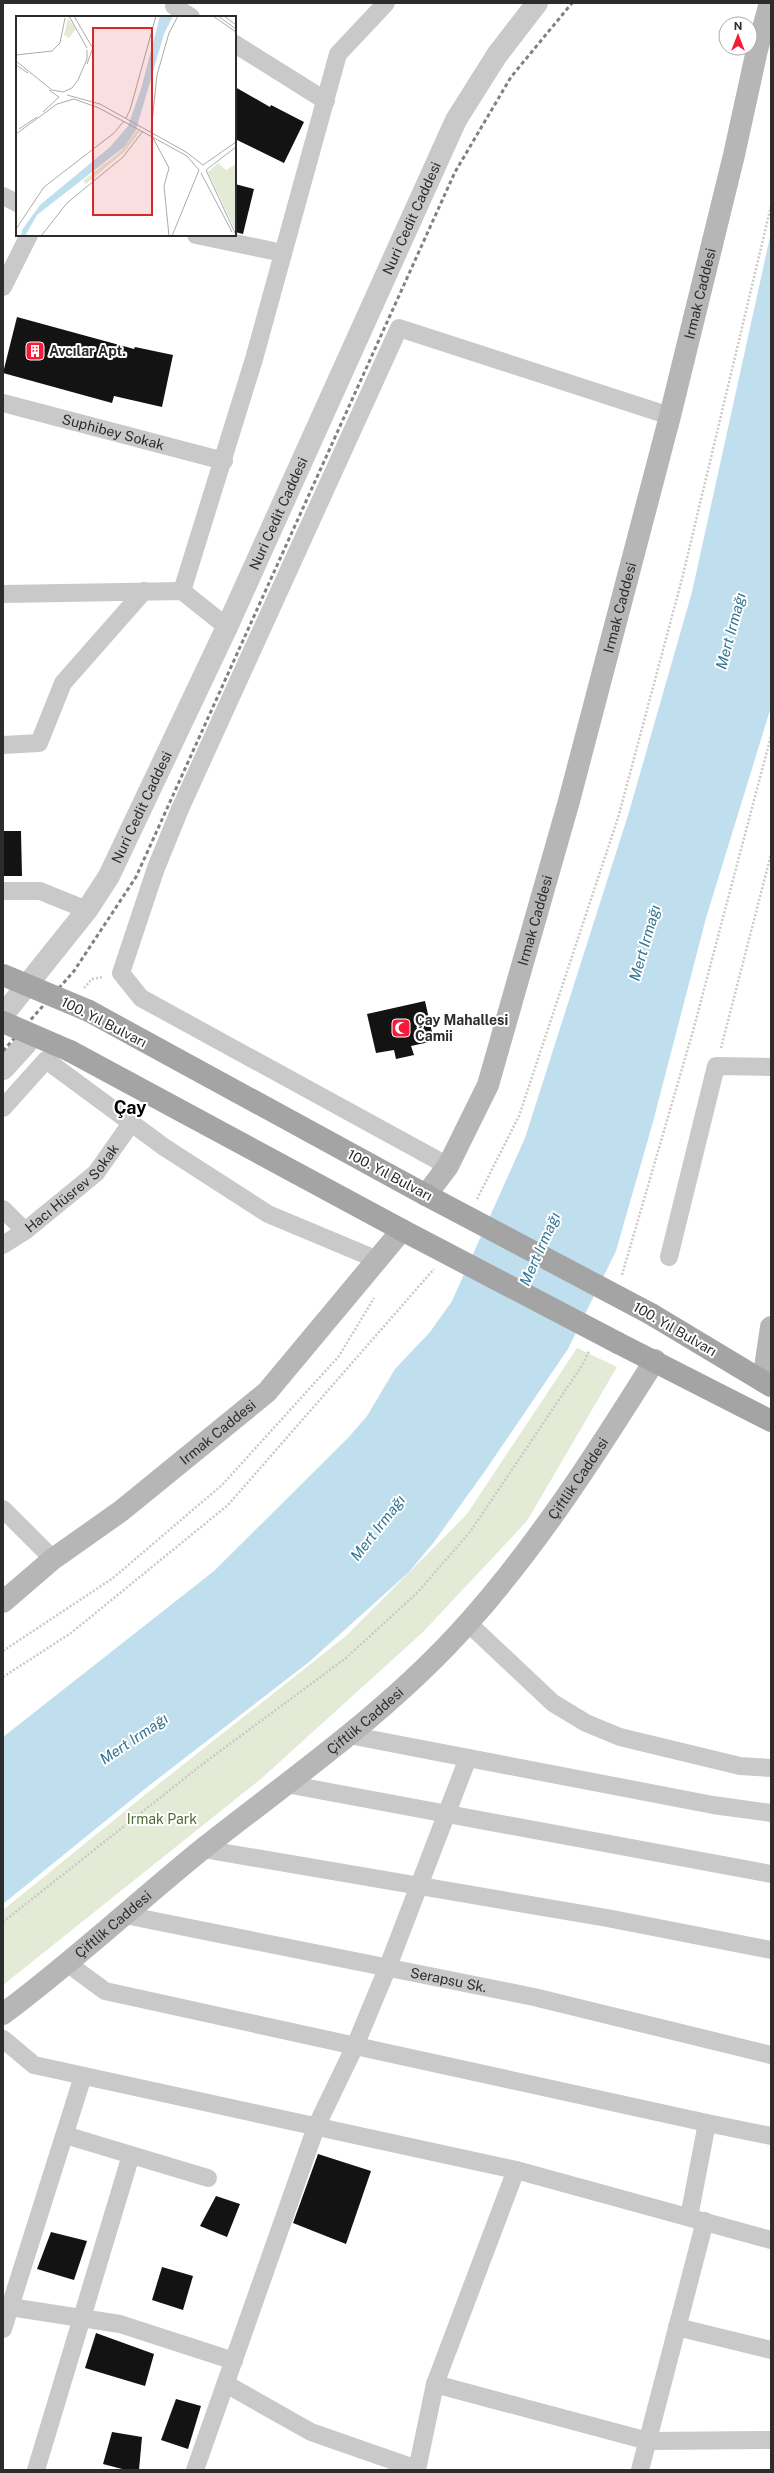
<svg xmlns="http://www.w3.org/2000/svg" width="774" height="2473" font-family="'Public Sans',sans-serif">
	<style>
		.green { fill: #e3ebd7 }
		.water { fill: #c0dfee }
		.building { fill: #131313 }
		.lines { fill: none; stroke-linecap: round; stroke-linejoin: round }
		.path { stroke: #c9c9c9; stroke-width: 2.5; stroke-dasharray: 2 2; stroke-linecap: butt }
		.minor { stroke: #c9c9c9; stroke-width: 18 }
		.tertiary { stroke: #c9c9c9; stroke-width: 22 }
		.secondary { stroke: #b6b6b6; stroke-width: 22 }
		.primary { stroke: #a4a4a4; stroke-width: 22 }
		.rail { stroke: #818181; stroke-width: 3; stroke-dasharray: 4 3; stroke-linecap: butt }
		.primary-bridge { stroke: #a4a4a4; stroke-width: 22 }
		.labels { text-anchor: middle; stroke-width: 4; stroke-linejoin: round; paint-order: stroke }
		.street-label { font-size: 14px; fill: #2c2c2c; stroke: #fff }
		.poi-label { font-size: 14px; font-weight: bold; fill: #2c2c2c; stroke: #fff; text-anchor: start }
		.park-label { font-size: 14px; fill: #526b35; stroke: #fff }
		.water-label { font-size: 15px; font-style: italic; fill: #337595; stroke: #fff }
		.district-label { font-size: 18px; font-weight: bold; fill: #000; stroke: #fff }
		.inset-road { fill: none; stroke: #ababab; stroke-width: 1 }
		.view { fill: #d62828; fill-opacity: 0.15; stroke: #d62828; stroke-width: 2 }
		.inset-edge { fill: none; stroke: #2c2c2c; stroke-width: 2 }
	</style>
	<rect width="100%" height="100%" fill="#fff"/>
	<polygon class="green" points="577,1348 617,1367 527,1521 423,1632 262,1778 3,1985 3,1910 146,1794 346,1636 467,1514"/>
	<polygon class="water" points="771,232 771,707 706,918 653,1122 616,1251 568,1349 485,1471 434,1542 409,1572 309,1662 146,1788 3,1904 3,1737 214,1571 348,1438 367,1416 395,1369 430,1332 452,1301 525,1138 629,812 692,592"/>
	<g class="building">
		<polygon points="235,87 270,107 271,105 304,122 284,163 235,139"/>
		<polygon points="235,184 254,189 243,234 235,232"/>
		<polygon points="17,317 134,349 135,347 173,355 162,407 114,396 112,403 3,373"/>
		<polygon points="3,831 21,831 22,876 3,876"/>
		<polygon points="425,1001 434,1041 411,1046 414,1055 396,1059 394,1050 376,1053 367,1014"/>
		<polygon points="318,2154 371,2171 346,2244 293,2223"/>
		<polygon points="216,2196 240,2204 227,2237 200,2226"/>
		<polygon points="51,2232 87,2241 74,2280 37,2269"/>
		<polygon points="162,2267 193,2276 183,2310 152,2300"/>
		<polygon points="96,2333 154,2354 145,2386 85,2368"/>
		<polygon points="176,2399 201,2406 188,2449 161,2440"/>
		<polygon points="112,2432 142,2437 139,2470 126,2470 103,2464"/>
	</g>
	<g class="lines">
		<g class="path">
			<polyline points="84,988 92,979 103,977"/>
			<polyline points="721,1048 771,854"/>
			<polyline points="477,1199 519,1116 618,818 682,579 771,206"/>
			<polyline points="622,1275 693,1031 771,736"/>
			<polyline points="3,1651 113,1578 222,1485 339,1356 374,1298"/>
			<polyline points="3,1677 71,1633 228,1505 434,1269"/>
			<polyline points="3,1922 204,1763 346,1658 417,1593 470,1532 583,1364 589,1351"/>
		</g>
		<g class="minor">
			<polyline points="174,6 191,17"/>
			<polyline points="235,44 326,101"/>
			<polyline points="3,196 17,203"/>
			<polyline points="196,235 283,253"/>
			<polyline points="3,287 29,235"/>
			<path id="s1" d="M3,403L224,461"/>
			<polyline points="182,591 254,359 338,54 386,3"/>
			<polyline points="3,594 182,591 227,627"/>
			<polyline points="3,745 39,743 63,683 144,591"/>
			<polyline points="3,891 40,891 87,910"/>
			<polyline points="3,1108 46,1060 164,1147 268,1214 378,1260"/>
			<polyline points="448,1166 141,998 121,973 156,868 180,809 399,328 670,416"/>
			<polyline points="3,1209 25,1231"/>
			<path id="s2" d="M3,1245L25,1231L96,1173L132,1122"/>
			<polyline points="669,1257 716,1066 771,1067"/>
			<polyline points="3,1509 53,1559"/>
			<polyline points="468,1623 553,1703 586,1723 620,1737 740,1766 771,1768"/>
			<polyline points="349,1735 713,1805 771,1813"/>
			<polyline points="286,1784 771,1874"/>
			<polyline points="203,1849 607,1918 771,1950"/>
			<path id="s3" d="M125,1915L534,1997L771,2055"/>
			<polyline points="67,1963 105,1991 707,2123"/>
			<polyline points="3,2039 34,2065 516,2170 771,2240"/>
			<polyline points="65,2135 208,2178"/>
			<polyline points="689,2217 707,2123 771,2136"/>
			<polyline points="10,2307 120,2324 234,2361"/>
			<polyline points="677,2327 771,2350"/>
			<polyline points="3,2329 83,2076"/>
			<polyline points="226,2384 311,2432 417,2469"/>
			<polyline points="435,2384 648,2441 771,2440"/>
			<polyline points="36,2470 131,2155"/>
			<polyline points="195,2470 316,2127 355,2046 387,1969 468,1758"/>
			<polyline points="417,2470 435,2384 516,2170"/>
			<polyline points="640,2470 705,2221"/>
		</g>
		<g class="tertiary">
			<path id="s4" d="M3,1015L87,910L109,876L227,627L456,120L497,55L537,3"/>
			<polyline points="3,1069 26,1044"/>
		</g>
		<g class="secondary">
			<path id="s5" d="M426,1195L448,1166L488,1085L569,801L670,416L734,155L757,50L770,3"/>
			<polyline points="763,1381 771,1327"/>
			<path id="s6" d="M3,1602L53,1559L121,1511L267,1392L402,1230"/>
			<path id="s7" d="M3,2014C73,1962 137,1902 205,1847C295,1776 391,1710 468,1623C540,1542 598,1451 655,1360"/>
		</g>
		<g class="primary">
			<polyline points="89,1011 426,1195"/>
			<polyline points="70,1051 402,1230"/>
			<polyline points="651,1314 771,1386"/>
			<polyline points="618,1343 771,1421"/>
		</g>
		<polyline class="rail" points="3,1051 74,971 136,877 455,172 511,77 572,3"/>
		<g class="primary-bridge">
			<polyline points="3,975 89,1011"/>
			<polyline points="3,1022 70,1051"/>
			<polyline points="426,1195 651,1314"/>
			<polyline points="402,1230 618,1343"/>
		</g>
	</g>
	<defs>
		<symbol id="building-square" viewBox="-11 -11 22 22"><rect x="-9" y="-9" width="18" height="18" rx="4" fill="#f71a39" stroke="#fff"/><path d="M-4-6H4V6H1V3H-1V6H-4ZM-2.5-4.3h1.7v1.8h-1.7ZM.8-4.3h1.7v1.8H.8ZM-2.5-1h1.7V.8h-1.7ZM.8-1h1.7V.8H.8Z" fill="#fff"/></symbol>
		<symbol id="mosque-square" viewBox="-11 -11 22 22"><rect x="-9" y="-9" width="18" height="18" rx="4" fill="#f71a39" stroke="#fff"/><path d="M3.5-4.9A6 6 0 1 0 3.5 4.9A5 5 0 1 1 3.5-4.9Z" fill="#fff"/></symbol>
	</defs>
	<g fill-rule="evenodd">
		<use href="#building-square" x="24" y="340" width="22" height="22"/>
		<use href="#mosque-square" x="390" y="1017" width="22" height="22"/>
	</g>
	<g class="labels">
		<g class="street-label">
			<text dy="5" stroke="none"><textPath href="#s4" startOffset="899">Nuri Cedit Caddesi</textPath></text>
			<text dy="5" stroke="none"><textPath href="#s5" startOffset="946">Irmak Caddesi</textPath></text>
			<text dy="5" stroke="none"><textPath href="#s1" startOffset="114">Suphibey Sokak</textPath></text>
			<text dy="5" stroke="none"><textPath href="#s4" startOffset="575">Nuri Cedit Caddesi</textPath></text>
			<text dy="5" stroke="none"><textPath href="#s5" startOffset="622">Irmak Caddesi</textPath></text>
			<text dy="5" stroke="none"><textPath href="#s4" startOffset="251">Nuri Cedit Caddesi</textPath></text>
			<text dy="5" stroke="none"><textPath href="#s5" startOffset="298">Irmak Caddesi</textPath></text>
			<text transform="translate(104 1022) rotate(27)" y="5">100. Yıl Bulvarı</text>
			<text transform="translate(390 1175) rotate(28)" y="5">100. Yıl Bulvarı</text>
			<text dy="5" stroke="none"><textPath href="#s2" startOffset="90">Hacı Hüsrev Sokak</textPath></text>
			<text transform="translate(675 1329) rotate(30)" y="5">100. Yıl Bulvarı</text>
			<text dy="5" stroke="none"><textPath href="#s6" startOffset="274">Irmak Caddesi</textPath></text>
			<text dy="5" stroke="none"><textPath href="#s7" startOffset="790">Çiftlik Caddesi</textPath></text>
			<text dy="5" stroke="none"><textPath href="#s7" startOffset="466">Çiftlik Caddesi</textPath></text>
			<text dy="5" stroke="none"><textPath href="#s7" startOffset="142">Çiftlik Caddesi</textPath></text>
			<text dy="5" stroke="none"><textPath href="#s3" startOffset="330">Serapsu Sk.</textPath></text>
		</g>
		<g class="poi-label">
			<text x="49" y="356">Avcılar Apt.</text>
			<text x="415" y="1025">Çay Mahallesi<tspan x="415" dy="16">Camii</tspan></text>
		</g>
		<g class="park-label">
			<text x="162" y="1824">Irmak Park</text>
		</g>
		<g class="water-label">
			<text transform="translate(731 631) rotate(-75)" y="5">Mert Irmağı</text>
			<text transform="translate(645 943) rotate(-74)" y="5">Mert Irmağı</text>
			<text transform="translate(540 1249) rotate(-66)" y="5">Mert Irmağı</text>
			<text transform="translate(378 1528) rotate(-52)" y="5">Mert Irmağı</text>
			<text transform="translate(134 1739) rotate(-34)" y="5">Mert Irmağı</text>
		</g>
		<g class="district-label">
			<text x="130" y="1114">Çay</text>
		</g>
	</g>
	<g transform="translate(16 16)">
		<rect width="220" height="220" fill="#fff"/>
		<path d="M52,2L60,13L53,22L48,19ZM121,114L124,115L109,135L70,168L67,165L104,136ZM202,147L210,154L220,148V216L192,156Z" fill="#e3ebd7"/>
		<path d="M144,0H157L148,18L120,114L108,131L21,199L9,220H5L6,214L24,189L94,131L112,110L125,73Z" fill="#c0dfee"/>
		<path class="inset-road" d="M53,0L71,32M58,0L76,31M197,0L220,16M202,0L220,13M208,0L220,9M0,39L36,35L44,27L49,2M0,45L36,74L47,76L56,72L62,64L71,43V34M71,48L76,34M0,49L12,57M51,79L84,88L170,136L187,149L220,126M27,96L43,81L33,74M110,102L114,94L140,0M3,113L21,101M135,116L141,59L153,17L162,0M0,118L41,88L58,83L83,92L171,140L183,154L156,220M136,120L153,152L148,170L153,220M220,131L190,154L220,219M185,157L216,216M0,213L28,171L98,117L108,105M25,220L51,187L107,141L127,115"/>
		<path class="view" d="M77,12H136V199H77Z"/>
		<rect width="220" height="220" class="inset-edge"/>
	</g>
	<rect width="774" height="2473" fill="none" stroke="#2c2c2c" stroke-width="8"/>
	<g transform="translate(738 36)"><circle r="19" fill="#ffffff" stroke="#ababab"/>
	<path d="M0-3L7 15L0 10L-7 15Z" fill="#f71a39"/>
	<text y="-6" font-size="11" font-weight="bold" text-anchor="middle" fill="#2c2c2c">N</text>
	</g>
</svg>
